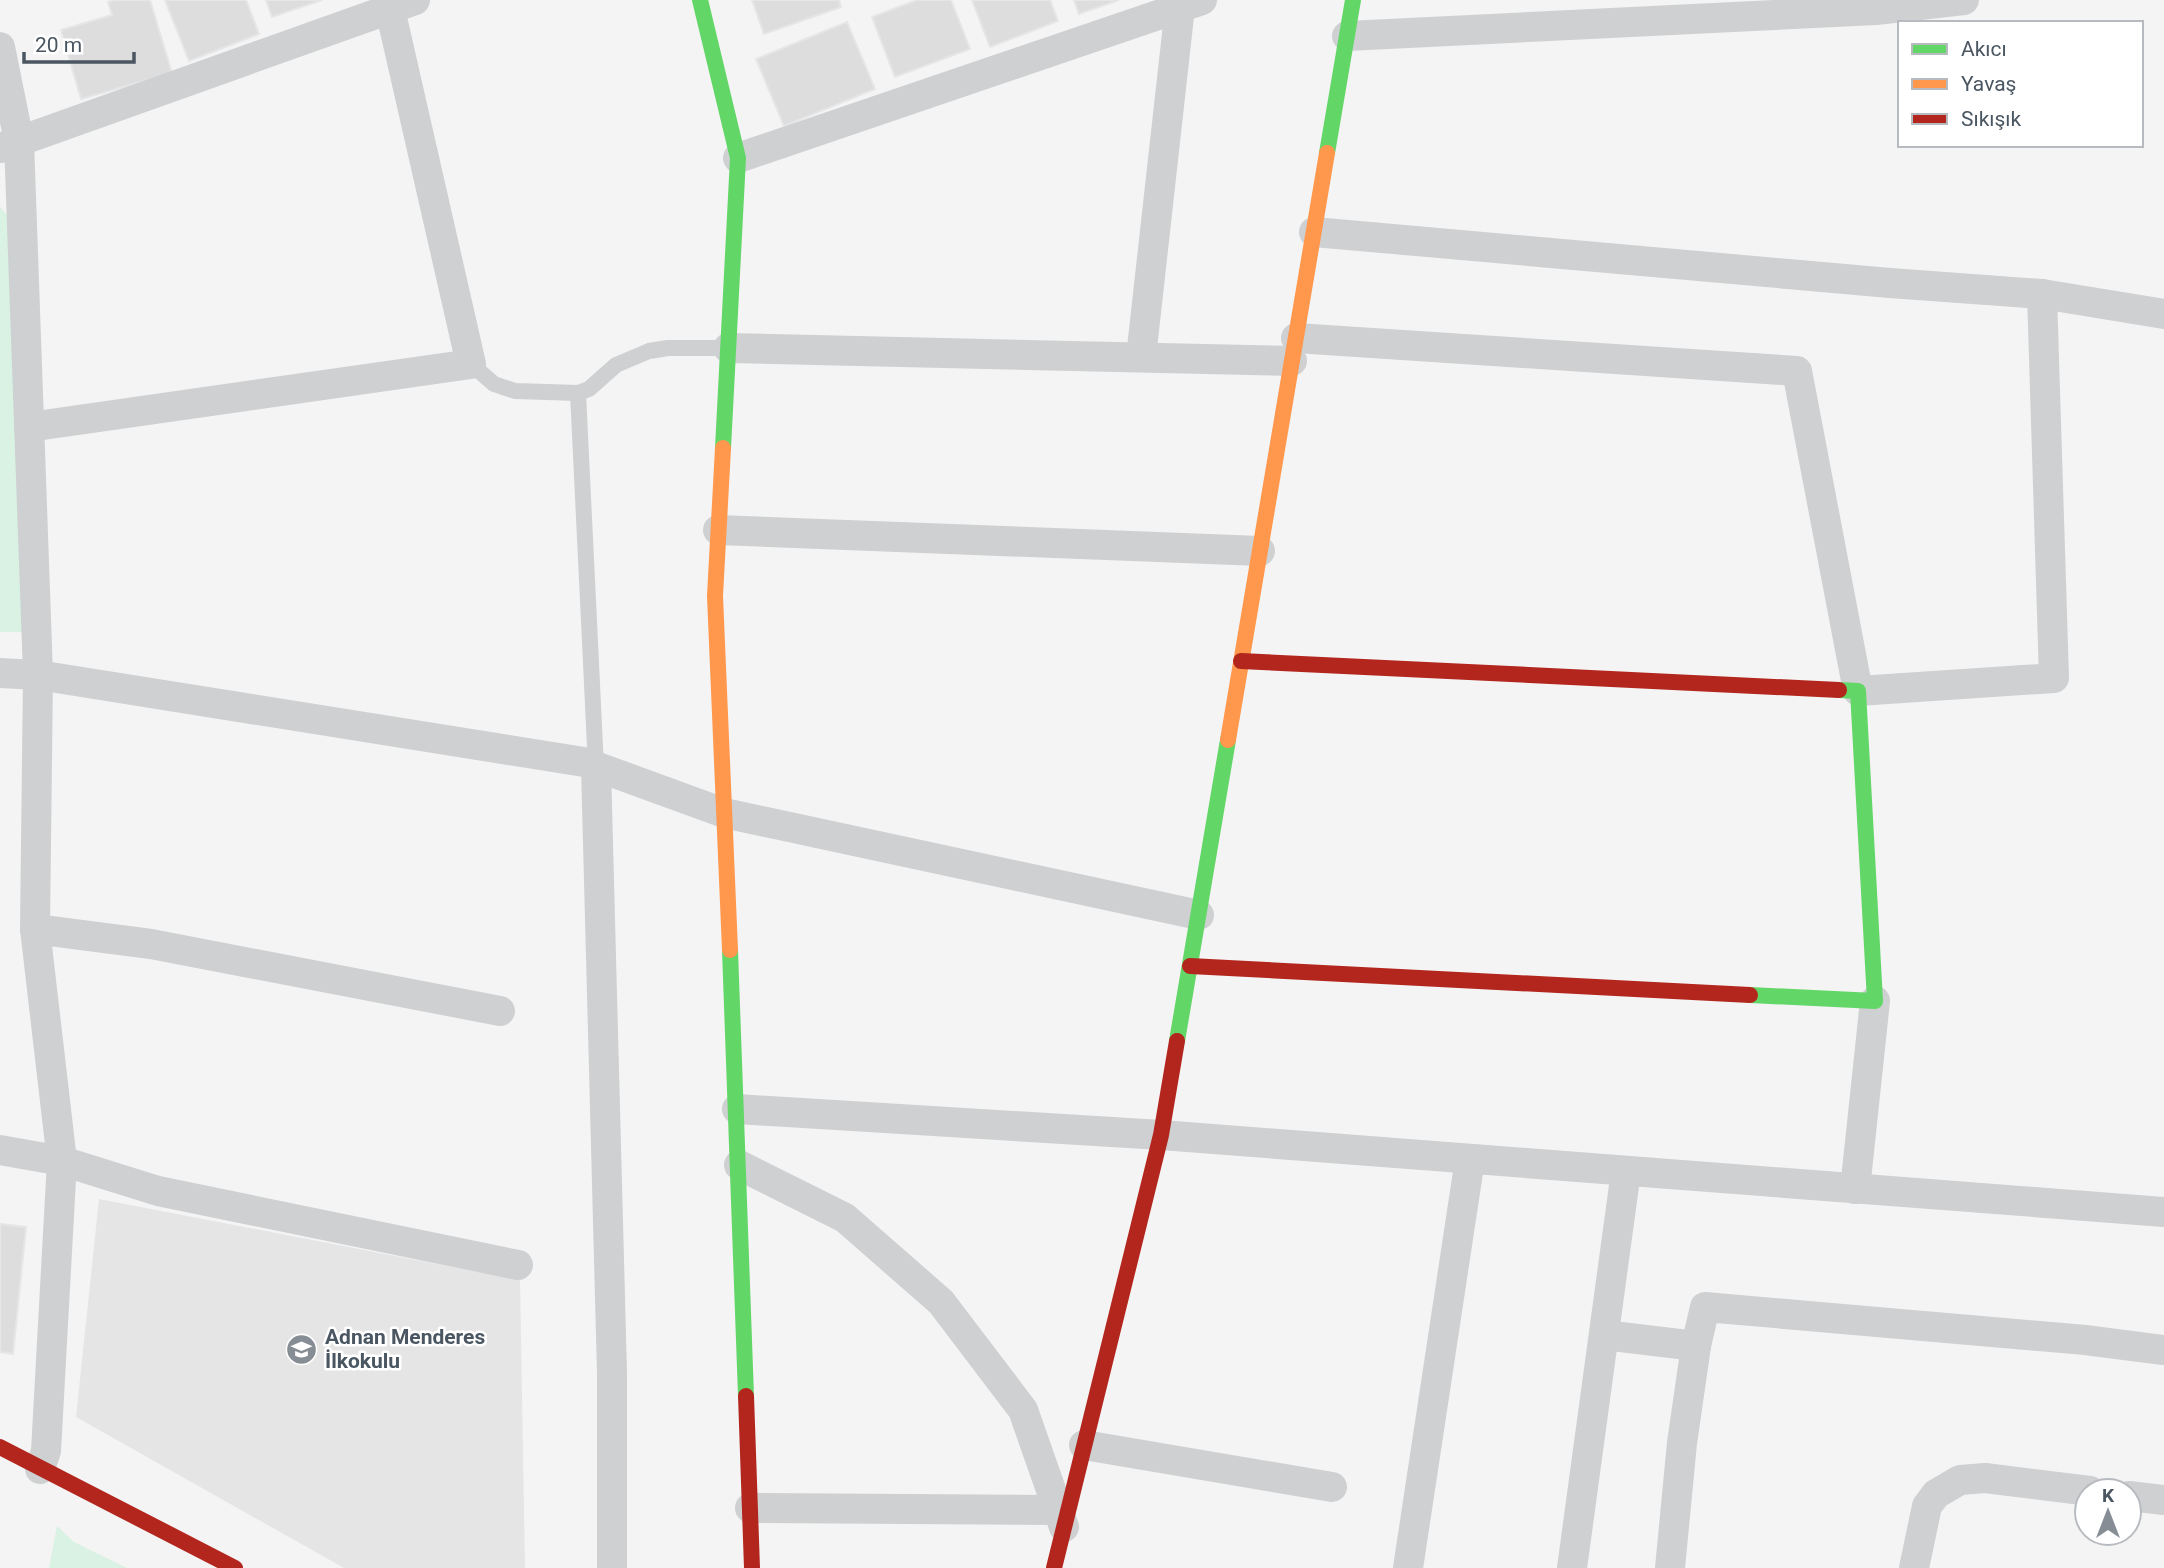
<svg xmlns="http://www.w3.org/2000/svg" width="2164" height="1568" font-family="Roboto,sans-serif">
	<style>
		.education { fill: #e6e5e6 }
		.green { fill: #d9f2e3 }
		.building { fill: #ddddde; stroke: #e5e6e7; stroke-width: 2 }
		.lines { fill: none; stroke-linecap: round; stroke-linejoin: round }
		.lane { stroke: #ced0d2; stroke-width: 16 }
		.street { stroke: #ced0d2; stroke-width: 30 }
		.fast { stroke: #63d668; stroke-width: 16 }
		.slow { stroke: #ff974d; stroke-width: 16 }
		.jam { stroke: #b3261e; stroke-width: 16 }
		.labels { text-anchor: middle; stroke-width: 5; stroke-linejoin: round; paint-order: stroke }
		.poi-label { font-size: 21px; font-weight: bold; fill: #4a5661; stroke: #fff; text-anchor: start }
	</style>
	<rect width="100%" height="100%" fill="#f4f4f4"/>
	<polygon class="education" points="99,1199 520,1280 525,1568 344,1568 76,1417"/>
	<g class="green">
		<polygon points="0,207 9,217 23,632 0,632"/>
		<polygon points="57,1526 74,1542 127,1568 49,1568"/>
	</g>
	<g class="building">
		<polygon points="115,0 150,0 172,73 81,99 61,30 112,15 108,2"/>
		<polygon points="165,0 246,0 259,34 189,61"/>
		<polygon points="266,0 322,0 272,17"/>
		<polygon points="752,0 839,0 841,7 764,34"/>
		<polygon points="917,0 951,0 970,49 895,77 872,17"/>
		<polygon points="972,0 1050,0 1058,21 990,47"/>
		<polygon points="1074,0 1119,0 1079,14"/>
		<polygon points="847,22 875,89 784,126 756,59"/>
		<polygon points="0,1224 26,1227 13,1354 0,1352"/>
	</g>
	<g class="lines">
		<g class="lane">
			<polyline points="471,364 494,384 515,391 578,393 589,389 616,365 649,351 668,348 728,348"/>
			<polyline points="578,393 596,767"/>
		</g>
		<g class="street">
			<polyline points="1347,36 1876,10 1964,0"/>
			<polyline points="0,47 19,141 38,675 35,929 62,1161 46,1451 40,1469"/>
			<polyline points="0,148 415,0"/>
			<polyline points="738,158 1202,0"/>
			<polyline points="1314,232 1890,283 2042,294 2164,314"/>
			<polyline points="1296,338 1797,371 1858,691 2054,678 2042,294"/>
			<polyline points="728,348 1292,361"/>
			<polyline points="1141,357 1180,7"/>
			<polyline points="29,427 471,364 390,9"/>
			<polyline points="718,530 1260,551"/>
			<polyline points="0,673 38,675 584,762 724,813 1199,915"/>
			<polyline points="596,767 612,1373 612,1568"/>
			<polyline points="35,929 151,944 500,1011"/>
			<polyline points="737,1109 1161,1135 2164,1212"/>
			<polyline points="0,1150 62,1161 158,1191 518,1265"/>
			<polyline points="739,1165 845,1218 941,1302 1023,1410 1064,1527"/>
			<polyline points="1855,1189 1875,1001"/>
			<polyline points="1604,1335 1696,1346 1682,1443 1670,1568"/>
			<polyline points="1696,1346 1705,1307 2085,1340 2164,1350"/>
			<polyline points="1084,1445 1332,1487"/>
			<polyline points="2129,1496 2164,1500"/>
			<polyline points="750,1508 1058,1510"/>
			<polyline points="1408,1568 1470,1159"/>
			<polyline points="1572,1568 1626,1171"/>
			<polyline points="1914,1568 1927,1506 1936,1494 1960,1480 1985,1478 2090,1491"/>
		</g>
		<g class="fast">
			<polyline points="700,0 738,158 723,448"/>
			<polyline points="1327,153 1353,0"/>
			<polyline points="730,950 746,1396"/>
			<polyline points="1750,995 1875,1001 1858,691 1839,690"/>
			<polyline points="1177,1041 1228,740"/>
		</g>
		<g class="slow">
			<polyline points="723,448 715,596 730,950"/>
			<polyline points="1228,740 1327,153"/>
		</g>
		<g class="jam">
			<polyline points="1241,661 1839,690"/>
			<polyline points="1190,966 1750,995"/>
			<polyline points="746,1396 752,1568"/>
			<polyline points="0,1447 235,1568"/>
			<polyline points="1054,1568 1161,1135 1177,1041"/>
		</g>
	</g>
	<defs>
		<symbol id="school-disc" viewBox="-11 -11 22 22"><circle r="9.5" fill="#868d94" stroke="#fff"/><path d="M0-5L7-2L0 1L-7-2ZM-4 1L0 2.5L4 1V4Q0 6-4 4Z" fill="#fff"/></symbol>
	</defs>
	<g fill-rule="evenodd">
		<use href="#school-disc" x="284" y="1332" width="35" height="35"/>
	</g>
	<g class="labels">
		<g class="poi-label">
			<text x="325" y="1344">Adnan Menderes<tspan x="325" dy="24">İlkokulu</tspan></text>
		</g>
	</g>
	<rect x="1898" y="21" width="245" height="126" fill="#ffffff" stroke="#b7bbc0" stroke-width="2"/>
	<rect x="1912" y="44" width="35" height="10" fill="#63d668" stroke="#b7bbc0" stroke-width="2"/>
	<text x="1961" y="56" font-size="21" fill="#4a5661">Akıcı</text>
	<rect x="1912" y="79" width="35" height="10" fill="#ff974d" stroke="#b7bbc0" stroke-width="2"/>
	<text x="1961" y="91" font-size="21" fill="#4a5661">Yavaş</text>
	<rect x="1912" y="114" width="35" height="10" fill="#b3261e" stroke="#b7bbc0" stroke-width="2"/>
	<text x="1961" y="126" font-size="21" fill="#4a5661">Sıkışık</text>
	<g transform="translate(2108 1512)"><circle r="33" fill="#ffffff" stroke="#b7bbc0" stroke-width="2"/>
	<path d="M0-5L12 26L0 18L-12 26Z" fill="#868d94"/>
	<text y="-10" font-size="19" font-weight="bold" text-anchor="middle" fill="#4a5661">K</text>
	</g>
	<path d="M24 52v10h110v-10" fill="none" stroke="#4a5661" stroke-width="3.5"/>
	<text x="35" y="52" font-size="21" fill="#4a5661" stroke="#ffffff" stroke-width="5" paint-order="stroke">20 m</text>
</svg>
